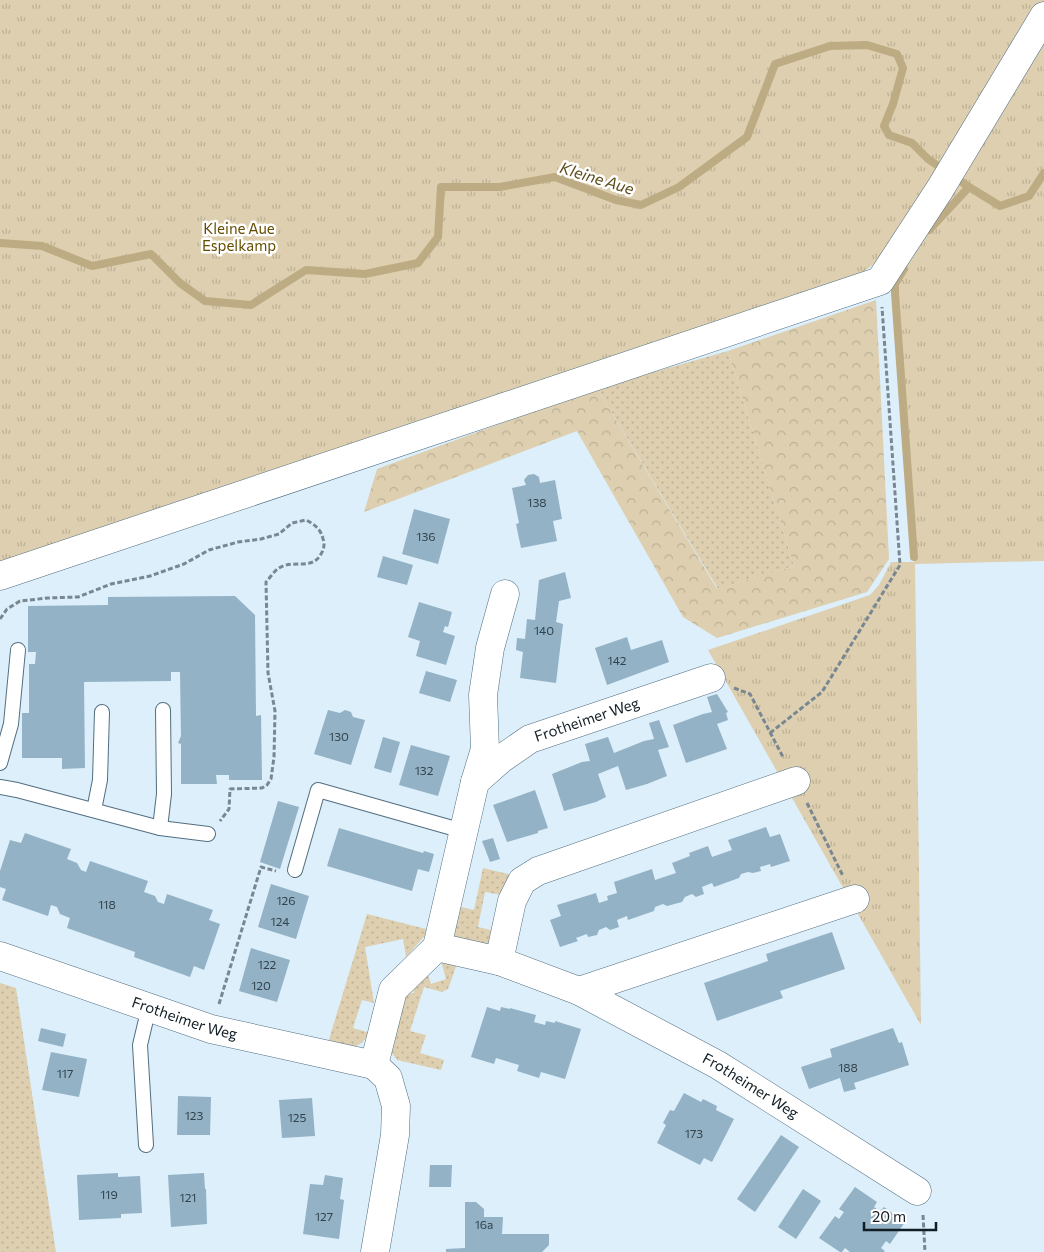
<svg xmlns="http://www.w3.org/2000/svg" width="1044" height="1252" font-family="Commissioner,sans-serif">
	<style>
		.grass { fill: url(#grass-dots) }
		.forest { fill: url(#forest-crowns) }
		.park { fill: url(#park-tufts) }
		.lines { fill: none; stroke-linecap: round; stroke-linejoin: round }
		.stream { stroke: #bdac83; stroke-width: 8 }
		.building { fill: #93b2c5 }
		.lane-casing { stroke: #516e80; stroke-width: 16 }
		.street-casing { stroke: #516e80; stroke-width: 29 }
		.path { stroke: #788791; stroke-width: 3; stroke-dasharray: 5 2.5; stroke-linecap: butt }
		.lane { stroke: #fff; stroke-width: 14 }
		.street { stroke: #fff; stroke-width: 28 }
		.labels { text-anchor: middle; stroke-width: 5; stroke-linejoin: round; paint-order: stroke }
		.number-label { font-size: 12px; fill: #32434d }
		.park-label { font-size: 15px; fill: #654d00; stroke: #fff }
		.street-label { font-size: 15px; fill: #121e25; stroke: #fff }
		.water-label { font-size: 16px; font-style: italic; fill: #5d4b19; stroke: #fff }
	</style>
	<defs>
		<pattern id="grass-dots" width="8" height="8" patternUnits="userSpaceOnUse" patternTransform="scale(1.25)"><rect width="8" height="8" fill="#ddcfaf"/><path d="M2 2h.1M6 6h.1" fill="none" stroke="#bdb196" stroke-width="1.8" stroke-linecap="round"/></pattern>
		<pattern id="forest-crowns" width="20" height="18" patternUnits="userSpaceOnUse" patternTransform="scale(1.25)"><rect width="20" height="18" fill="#ddcfaf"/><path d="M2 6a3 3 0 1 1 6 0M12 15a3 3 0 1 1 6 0" fill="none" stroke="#bdb196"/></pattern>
		<pattern id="park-tufts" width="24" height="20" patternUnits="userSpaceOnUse" patternTransform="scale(1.25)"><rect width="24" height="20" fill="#ddcfaf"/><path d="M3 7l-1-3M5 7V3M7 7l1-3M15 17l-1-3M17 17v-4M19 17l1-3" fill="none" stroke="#bdb196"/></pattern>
	</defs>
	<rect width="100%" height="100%" fill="#dceffb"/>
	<g class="grass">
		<polygon points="728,351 794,566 718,589 597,388"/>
		<polygon points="483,868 516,876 502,895 485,892 478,927 495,931 491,945 451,937 457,906 474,910"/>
		<path d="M367,914L430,930L406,957L403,939L365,947L374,1003L362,1000L353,1028L370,1033C357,1052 348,1048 327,1046Z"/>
		<polygon points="441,961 458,961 448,989 442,992 424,987 410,1031 426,1035 420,1053 444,1060 441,1070 397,1060 390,1050 401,995 414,993 412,981 425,966 431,984 446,979"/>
		<polygon points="0,983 16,988 56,1252 0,1252"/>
	</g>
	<polygon class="forest" points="876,300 889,559 867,592 717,638 683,617 577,431 364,512 377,469 597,388 717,589 794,566 728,351"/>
	<polygon class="park" points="0,0 1044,0 1044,561 915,564 921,1025 708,650 870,595 879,585 891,562 914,562 893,292 880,259 858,276 0,569"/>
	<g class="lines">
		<g class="stream">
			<polyline points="929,230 969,187"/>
			<polyline points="0,243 42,246 92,266 151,254 180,283 205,301 251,305 306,270 365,274 418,263 438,237 441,187 500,187 555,177 616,200 641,205 679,187 747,137 775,64 830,46 867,45 897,54 903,68 893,104 884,126 889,135 912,143 928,159 969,187 1000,206 1029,196 1044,173"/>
			<polyline points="904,269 895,284 895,293 914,557"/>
		</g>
	</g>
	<g class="building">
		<polygon points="534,474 539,477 540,483 555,480 562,519 553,521 557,541 521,548 516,524 519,523 512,488 526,485 524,480 528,475"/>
		<polygon points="414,509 450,519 438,564 402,554"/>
		<polygon points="383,556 413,565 407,585 377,577"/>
		<polygon points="565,572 571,598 559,601 556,622 563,624 556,683 520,678 523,652 516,650 517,638 525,639 527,619 535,620 539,580"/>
		<polygon points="235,596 255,615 256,716 261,715 262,780 229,780 229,775 216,775 217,784 181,784 181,744 178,743 181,736 180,672 171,672 171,681 84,682 85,768 62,769 62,758 22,758 22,713 29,713 29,664 35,664 36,652 28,652 28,606 108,605 108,597"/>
		<polygon points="419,602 452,612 448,627 445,626 443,632 455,636 446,665 416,656 420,641 408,637"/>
		<polygon points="627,637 631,650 662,640 669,662 607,685 595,648"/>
		<polygon points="426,671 457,680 450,702 419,693"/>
		<polygon points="717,694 728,712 726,713 728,720 717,724 727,749 686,763 673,725 703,714 712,712 707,697"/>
		<polygon points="328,710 340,713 345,710 351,712 353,717 365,720 351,765 314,754"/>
		<polygon points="659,720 669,747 658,750 667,776 647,784 626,790 618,766 598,774 606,797 596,802 564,811 552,774 582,762 590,761 585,744 608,737 614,753 644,741 654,739 649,723"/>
		<polygon points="383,737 400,742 391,773 374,768"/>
		<polygon points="411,745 450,756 438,796 399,785"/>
		<polygon points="535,790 548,828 538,831 538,833 507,842 493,805"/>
		<polygon points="278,801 299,807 280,869 260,862"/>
		<polygon points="766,827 770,837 780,834 790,861 771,867 770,864 760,867 761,871 753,873 748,872 741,874 739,878 714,887 712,883 702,887 704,894 696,897 692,894 685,897 682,902 667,906 663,904 655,907 654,911 628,920 627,916 617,920 619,927 610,930 606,927 599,930 597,935 588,937 587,934 576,938 578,941 560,947 550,920 561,916 557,905 596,893 599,903 608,900 607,896 617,893 614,882 652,869 655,880 676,873 672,863 690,856 689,853 708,846 712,857 732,850 728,840"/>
		<polygon points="339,828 423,853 424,851 434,854 429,872 418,869 412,891 327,866"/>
		<polygon points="25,833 71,849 67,859 77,863 81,870 86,872 90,861 148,881 144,892 155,896 158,902 164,904 167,894 213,910 209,920 220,924 204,970 194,966 190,977 134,957 135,952 67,928 70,918 60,914 57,907 51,905 48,916 2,900 6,889 0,887 0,871 10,840 21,843"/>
		<polygon points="493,838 500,859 490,862 482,841"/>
		<polygon points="271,884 309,896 296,939 258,927"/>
		<polygon points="832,932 845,969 780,991 783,998 717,1021 704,983 768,961 766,954"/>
		<polygon points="251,948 290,960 277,1002 239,991"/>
		<polygon points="487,1007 500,1011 501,1007 510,1009 510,1008 536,1015 534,1022 545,1025 546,1021 555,1023 555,1021 581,1029 565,1079 541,1072 539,1078 517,1071 519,1065 496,1058 494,1064 471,1057"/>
		<polygon points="41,1028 66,1034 63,1047 38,1041"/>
		<polygon points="893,1028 899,1043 902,1042 909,1065 854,1083 856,1089 844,1092 840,1078 809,1089 801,1067 832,1057 830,1049"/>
		<polygon points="51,1052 87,1059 79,1097 42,1090"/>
		<polygon points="684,1093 701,1102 703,1099 717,1106 716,1110 734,1119 712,1162 704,1158 700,1165 657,1143 666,1125 663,1123 670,1110 674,1111"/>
		<polygon points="178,1096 211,1097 210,1135 177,1135"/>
		<polygon points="312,1098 315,1136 282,1138 279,1100"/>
		<polygon points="781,1135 799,1147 755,1212 737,1199"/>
		<polygon points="430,1165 452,1165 451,1187 429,1187"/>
		<polygon points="118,1173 118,1177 140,1176 142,1213 121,1214 121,1218 79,1220 77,1175"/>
		<polygon points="204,1173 205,1189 206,1189 207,1224 171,1227 168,1175"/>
		<polygon points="325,1175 343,1178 340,1199 344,1200 339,1239 303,1234 310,1184 323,1185"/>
		<polygon points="855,1187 877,1202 874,1207 880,1211 884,1207 905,1222 890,1244 886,1241 881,1248 885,1251 884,1252 850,1252 845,1248 842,1252 840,1252 819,1238 835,1216 839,1219 844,1212 839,1209"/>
		<polygon points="803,1189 821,1201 796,1239 778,1227"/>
		<polygon points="465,1202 476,1202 484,1209 484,1217 503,1217 502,1234 549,1234 549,1245 542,1252 446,1252 446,1249 465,1248"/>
	</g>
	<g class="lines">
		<defs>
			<g id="lane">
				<polyline points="0,763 11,724 18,650"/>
				<polyline points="0,787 17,790 160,828 208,834"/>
				<polyline points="94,810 100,780 102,712"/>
				<polyline points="160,828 164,794 163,710"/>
				<polyline points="295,870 318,790 463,831"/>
				<polyline points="146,1145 140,1045 149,1007"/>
			</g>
			<g id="street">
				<polyline points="0,576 880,281 940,189 1044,16"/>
				<path id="s1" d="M475,782L501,759L530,739L711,678"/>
				<polyline points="437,947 475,782 485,749 483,695 490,648 505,594"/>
				<path id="s2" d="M0,956L211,1029L374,1065L388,1078L396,1106L395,1135L375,1252"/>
				<polyline points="499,961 512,901 522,881 538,871 796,781"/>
				<polyline points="579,991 855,899"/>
				<path id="s3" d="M374,1065L393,990L437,947L499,961L579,991L718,1065L917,1191"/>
			</g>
		</defs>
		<use href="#lane" class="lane-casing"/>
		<use href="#street" class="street-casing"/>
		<g class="path">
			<path d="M0,619L7,609L20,601L48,598L78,597L111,584L150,576L184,564L209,550L238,542L261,539L279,534L292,523L306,520C314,524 321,529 323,539C325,544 324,549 321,554C312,571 293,559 279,568C274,571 270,578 266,582L268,673L275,711L274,757L271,779L267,785L262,788L230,789L229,809L220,821"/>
			<polyline points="734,688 750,694 783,757"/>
			<polyline points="770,733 822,692 900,565 882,307"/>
			<polyline points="807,803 843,876"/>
			<polyline points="219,1004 261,867 276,871"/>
			<polyline points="923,1215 925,1252"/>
		</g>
		<use href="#lane" class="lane"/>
		<use href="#street" class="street"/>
	</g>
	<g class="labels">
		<g class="number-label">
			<text x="537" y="507">138</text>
			<text x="426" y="541">136</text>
			<text x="544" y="635">140</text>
			<text x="617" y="665">142</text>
			<text x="339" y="741">130</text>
			<text x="424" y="775">132</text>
			<text x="286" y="905">126</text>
			<text x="107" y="909">118</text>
			<text x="280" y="926">124</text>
			<text x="267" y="969">122</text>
			<text x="261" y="990">120</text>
			<text x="848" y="1072">188</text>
			<text x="65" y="1078">117</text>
			<text x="194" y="1120">123</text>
			<text x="297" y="1122">125</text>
			<text x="694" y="1138">173</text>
			<text x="109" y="1199">119</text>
			<text x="188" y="1202">121</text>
			<text x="324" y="1221">127</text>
			<text x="484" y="1229">16a</text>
		</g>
		<g class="park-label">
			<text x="239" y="234">Kleine Aue<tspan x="239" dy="17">Espelkamp</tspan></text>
		</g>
		<g class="street-label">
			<text dy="5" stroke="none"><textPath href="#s1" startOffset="130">Frotheimer Weg</textPath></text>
			<text dy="5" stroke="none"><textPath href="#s2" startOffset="195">Frotheimer Weg</textPath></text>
			<text dy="5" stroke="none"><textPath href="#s3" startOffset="484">Frotheimer Weg</textPath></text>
		</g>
		<g class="water-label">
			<text transform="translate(597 178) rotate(17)" y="6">Kleine Aue</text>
		</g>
	</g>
	<path d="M864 1222v8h72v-8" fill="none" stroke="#121e25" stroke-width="2.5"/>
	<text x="872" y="1222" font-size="15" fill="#121e25" stroke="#ffffff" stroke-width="4" paint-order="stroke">20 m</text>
</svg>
